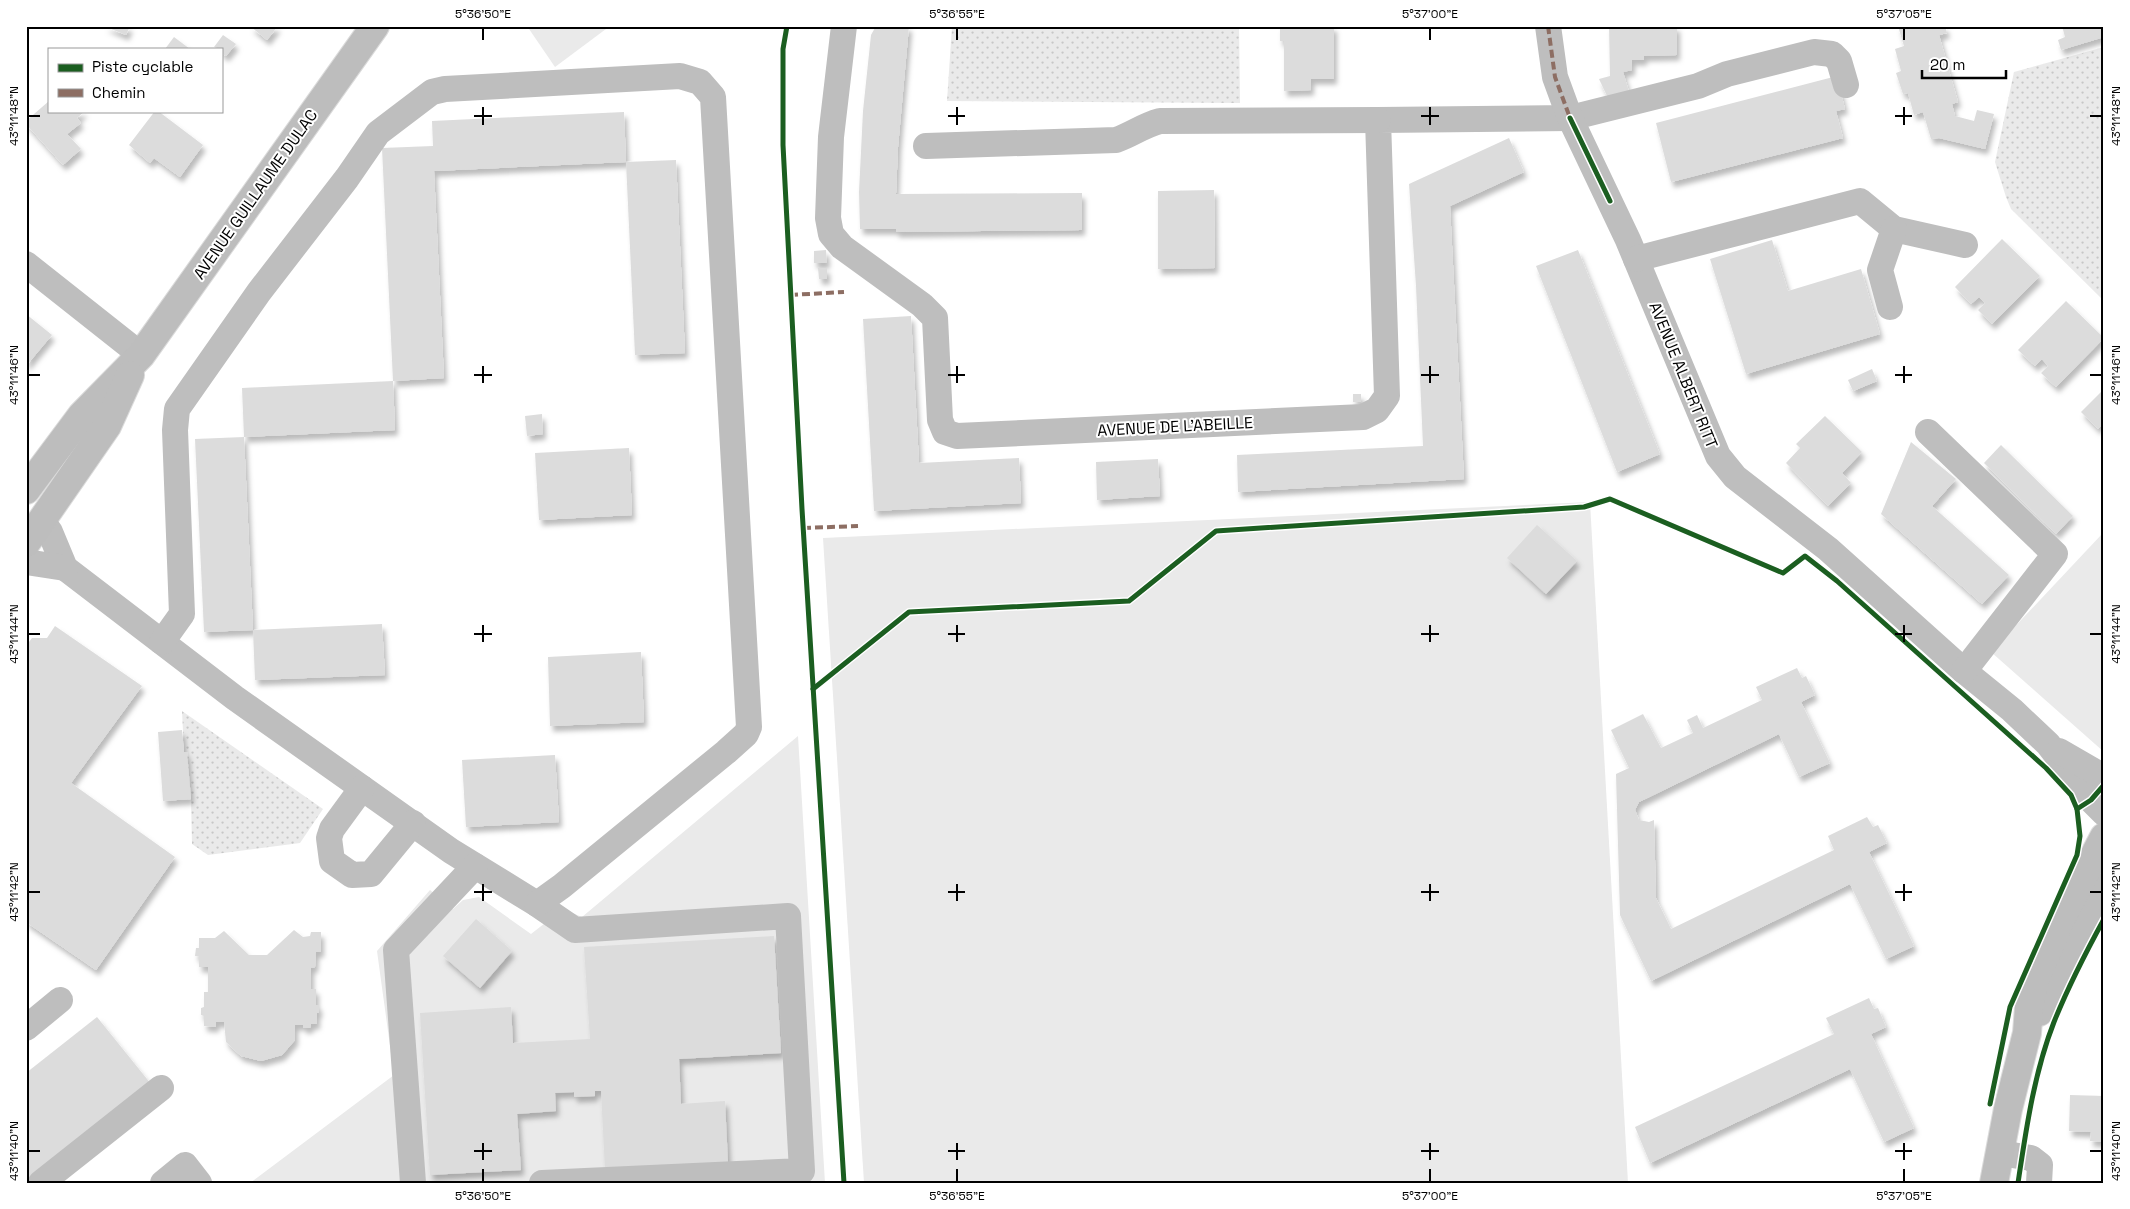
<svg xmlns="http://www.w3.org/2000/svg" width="2130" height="1209" font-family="'Space Grotesk',sans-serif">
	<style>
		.grass { fill: #eaeaea }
		.park { fill: url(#park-dots) }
		.building { fill: #dcdcdc; filter: url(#shadow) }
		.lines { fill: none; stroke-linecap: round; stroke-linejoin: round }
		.major-casing { stroke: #dbdbdb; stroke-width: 30 }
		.minor { stroke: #bebebe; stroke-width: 26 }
		.major { stroke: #bdbdbd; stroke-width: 28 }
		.quiet { stroke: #8d6e63; stroke-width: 4; stroke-dasharray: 8 4; stroke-linecap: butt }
		.cycleway-casing { stroke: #fff; stroke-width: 8 }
		.cycleway { stroke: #1b5e20; stroke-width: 5 }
		.ticks { fill: none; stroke: #000; stroke-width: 2 }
		.labels { text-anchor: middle; stroke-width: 4; stroke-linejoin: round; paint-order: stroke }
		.street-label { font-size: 16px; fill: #000; stroke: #fff }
		.neatline { fill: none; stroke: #000; stroke-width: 2 }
		.ticks-label { font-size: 12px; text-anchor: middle; fill: #000 }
	</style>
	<defs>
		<pattern id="park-dots" width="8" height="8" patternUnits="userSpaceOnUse" patternTransform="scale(1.25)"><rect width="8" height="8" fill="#eaeaea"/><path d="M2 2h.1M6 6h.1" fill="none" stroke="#c7c7c7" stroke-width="1.8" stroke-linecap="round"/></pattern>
		<filter id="shadow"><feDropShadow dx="3" dy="5.5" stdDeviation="2.5" flood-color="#0004"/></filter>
	</defs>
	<rect width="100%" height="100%" fill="#fff"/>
	<g class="grass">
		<polygon points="527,26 610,26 555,67"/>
		<polygon points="1590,502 1628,1183 864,1183 823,538"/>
		<polygon points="2102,534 2104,536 2104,752 1991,652"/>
		<polygon points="798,736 825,1183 250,1183 394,1075 377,951 430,890 453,909 463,900 479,897 531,934 563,909 582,917"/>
	</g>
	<g class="park">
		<polygon points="952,26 1239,26 1240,103 947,101"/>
		<polygon points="2104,47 2104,301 2011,209 2006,197 1995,162 2014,72"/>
		<polygon points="182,711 323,809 300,843 208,855 192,844 191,799 184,752"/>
	</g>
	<g class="building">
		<polygon points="104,26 130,26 126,35"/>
		<polygon points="250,26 278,26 267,40"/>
		<polygon points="876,26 909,26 898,147 896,194 1082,193 1082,230 896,232 896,229 860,229 859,192 863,111 871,35"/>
		<polygon points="1280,26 1334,26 1334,79 1311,79 1311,90 1284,91 1284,41 1280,41"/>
		<polygon points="1609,26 1677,26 1677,55 1644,56 1644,60 1632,60 1632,70 1623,72 1630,95 1609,100 1599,79 1610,76"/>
		<polygon points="1898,26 1945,26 1947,33 1939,35 1958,102 1952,104 1955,116 1974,121 1977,110 1994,114 1985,149 1939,138 1931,139 1923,112 1914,115 1908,93 1903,94 1896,73 1901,71 1895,49 1904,46"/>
		<polygon points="2062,26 2104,26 2104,37 2061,50 2058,40 2065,37"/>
		<polygon points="223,35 236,44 226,56 221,53 221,49 214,47"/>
		<polygon points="174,37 190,49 165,49"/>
		<polygon points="1837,76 1845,109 1836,111 1843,138 1671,182 1656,123"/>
		<polygon points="49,101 49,111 85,111 77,118 81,123 67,134 81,149 63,165 26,124 26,121"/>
		<polygon points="155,111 158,111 203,145 180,177 154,158 150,163 129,145"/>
		<polygon points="624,112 626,162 434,171 444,378 393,381 382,148 433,146 432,121"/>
		<polygon points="1509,138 1524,172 1450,206 1464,479 1238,492 1237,455 1423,446 1416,286 1409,184"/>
		<polygon points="676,160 685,353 635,355 626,162"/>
		<polygon points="1214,190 1215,268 1158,269 1158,191"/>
		<polygon points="2002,239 2040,276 1992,324 1978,310 1985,303 1979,297 1971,304 1955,287"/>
		<polygon points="1772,240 1788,291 1861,269 1880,334 1746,374 1710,259"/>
		<polygon points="826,250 827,263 814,263 814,251"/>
		<polygon points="1578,250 1660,454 1617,472 1536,266"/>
		<polygon points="818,268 827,268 827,279 819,279"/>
		<polygon points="2066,301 2104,338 2056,387 2041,373 2048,366 2042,359 2035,366 2018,350"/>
		<polygon points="26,314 52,335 26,366"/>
		<polygon points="911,316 919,463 1019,458 1021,503 874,511 863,319"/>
		<polygon points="1872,369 1877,381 1853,391 1848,380"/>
		<polygon points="393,381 395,430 244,437 253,630 382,624 385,675 255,680 253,630 204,632 195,439 244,437 242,388"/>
		<polygon points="2104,389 2104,423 2098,429 2081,412"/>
		<rect x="1353" y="394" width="8" height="8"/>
		<polygon points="542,414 543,434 527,436 525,416"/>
		<polygon points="1825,416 1862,452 1842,473 1851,483 1828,506 1786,463 1800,448 1796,444"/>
		<polygon points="1911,442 1956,479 1932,506 2009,575 1982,604 1881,514"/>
		<polygon points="2001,445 2073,516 2056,534 1984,463"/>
		<polygon points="629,448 632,515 539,520 535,453"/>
		<polygon points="1158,459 1160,496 1097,500 1096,462"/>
		<polygon points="1537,525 1577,561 1546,594 1507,558"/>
		<polygon points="55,626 142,686 71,783 175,857 96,970 26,922 26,646 32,638 47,638"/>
		<polygon points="641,652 644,722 550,726 548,657"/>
		<polygon points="1797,668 1802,678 1806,676 1815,695 1801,702 1830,763 1799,777 1779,734 1639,802 1635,810 1639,820 1649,822 1654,820 1656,898 1671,929 1834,850 1828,836 1867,817 1873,827 1878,825 1887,843 1869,852 1914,946 1886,959 1850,884 1651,981 1620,915 1616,774 1629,768 1611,730 1643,714 1661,748 1693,733 1687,720 1697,715 1703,728 1762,700 1756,687"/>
		<polygon points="182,730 184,752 187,752 191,799 163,801 158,732"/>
		<polygon points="555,755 559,822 466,827 462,760"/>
		<polygon points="476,919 512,951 480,988 443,956"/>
		<polygon points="294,930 303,937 310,936 311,932 321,932 321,952 316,952 315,967 311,968 311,989 316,989 316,1005 319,1005 319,1013 317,1013 317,1024 311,1024 310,1028 303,1028 303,1025 295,1025 295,1040 282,1055 261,1061 241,1056 226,1042 224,1022 216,1022 216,1027 204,1026 204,1016 201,1015 201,1008 204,1007 204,992 208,992 208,967 199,967 199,956 195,956 196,948 199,948 199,938 215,938 224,931 249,955 267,955"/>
		<polygon points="774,936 781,1053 679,1059 681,1104 725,1101 728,1163 605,1170 601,1091 595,1091 595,1096 574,1097 574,1092 555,1093 556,1111 517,1114 521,1170 430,1175 420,1013 511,1007 513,1043 590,1039 584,947"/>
		<polygon points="1869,998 1874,1009 1878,1008 1886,1027 1871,1034 1914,1128 1884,1142 1850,1069 1650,1163 1635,1127 1834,1034 1826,1018"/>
		<polygon points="97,1017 151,1084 26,1183 26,1073"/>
		<polygon points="2070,1095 2104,1096 2104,1142 2090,1141 2091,1132 2069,1131"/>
	</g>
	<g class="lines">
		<defs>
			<g id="major">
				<polyline points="26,490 82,415 141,355 375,26"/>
				<polyline points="26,543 107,426 130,375"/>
				<polyline points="2039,1012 2087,914 2104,887"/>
				<polyline points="1994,1183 2008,1109 2027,1033 2029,1007 2035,980 2061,919 2104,837"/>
			</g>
		</defs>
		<use href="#major" class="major-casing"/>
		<g class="minor">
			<polyline points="844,26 831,137 828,218 831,234 842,247 922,305 935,318 940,420 945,432 957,436 1363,417 1377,410 1387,396 1378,120 1570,118 1698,86 1727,74 1814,52 1832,54 1839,61 1846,85"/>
			<polyline points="1548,26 1555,77 1570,118 1628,240 1718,456 1735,477 1828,549 1964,671 2012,710 2048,744 2091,800 2104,813"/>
			<path d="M926,146L1116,140C1133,134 1142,126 1160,121L1378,120"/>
			<polyline points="1636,259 1860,201 1894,229 1965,245"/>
			<polyline points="26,264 141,355"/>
			<polyline points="1890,307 1880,270 1894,229"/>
			<polyline points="1928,432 2055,554 1964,671"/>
			<polyline points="42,521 50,532 65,568 235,698 451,851 537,904 575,930 788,916 802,1171 542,1183"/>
			<polyline points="26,562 65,568"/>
			<polyline points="162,642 182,614 175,430 177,409 259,292 347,178 378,133 432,92 445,89 680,76 700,82 713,97 749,727 746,734 726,752 562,886 537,904"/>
			<polyline points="2059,751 2104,777"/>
			<polyline points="362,788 332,829 329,838 332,861 352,875 371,874 413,823"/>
			<polyline points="26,1028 60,1000"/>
			<polyline points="2000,1153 2031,1158 2040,1165 2039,1183"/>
			<polyline points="41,1183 161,1088"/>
			<polyline points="163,1183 185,1165 199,1183"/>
			<polyline points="413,1183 396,950 475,866"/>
		</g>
		<use href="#major" class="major"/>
		<g class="quiet">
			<polyline points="1548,26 1555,77 1570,118"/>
			<polyline points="790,295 844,292"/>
			<polyline points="803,528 858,526"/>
		</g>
		<defs>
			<g id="cycleway">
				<polyline points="787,26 783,49 783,145 802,509 844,1183"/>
				<polyline points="1570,118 1610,201"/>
				<polyline points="813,689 909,612 1129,601 1216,531 1584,507 1610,499 1783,573 1805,556 1837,581 2046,768 2071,795 2077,809"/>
				<polyline points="1990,1104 2010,1007 2077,855 2080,836 2077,809 2091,800 2104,785"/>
				<path d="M2018,1183C2026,1130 2034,1073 2054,1022C2068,987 2086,952 2104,919"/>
			</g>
		</defs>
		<use href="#cycleway" class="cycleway-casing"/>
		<use href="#cycleway" class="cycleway"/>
	</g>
	<path class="ticks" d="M483,28V40M957,28V40M1430,28V40M1904,28V40M483,107V125M957,107V125M1430,107V125M1904,107V125M28,116H40M474,116H492M948,116H965M1421,116H1439M1895,116H1912M2090,116H2102M483,366V383M957,366V383M1430,366V383M1904,366V383M28,375H40M474,375H492M948,375H965M1421,375H1439M1895,375H1912M2090,375H2102M483,625V642M957,625V642M1430,625V642M1904,625V642M28,634H40M474,634H492M948,634H965M1421,634H1439M1895,634H1912M2090,634H2102M483,884V901M957,884V901M1430,884V901M1904,884V901M28,892H40M474,892H492M948,892H965M1421,892H1439M1895,892H1912M2090,892H2102M483,1143V1160M957,1143V1160M1430,1143V1160M1904,1143V1160M28,1151H40M474,1151H492M948,1151H965M1421,1151H1439M1895,1151H1912M2090,1151H2102M483,1169V1182M957,1169V1182M1430,1169V1182M1904,1169V1182"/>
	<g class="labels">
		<g class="street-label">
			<text transform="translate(255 194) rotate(-55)" y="6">AVENUE GUILLAUME DULAC</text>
			<text transform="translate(1684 375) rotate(68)" y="6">AVENUE ALBERT RITT</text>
			<text transform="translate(1175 426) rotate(-3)" y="6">AVENUE DE L'ABEILLE</text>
		</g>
	</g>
	<rect width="2130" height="1209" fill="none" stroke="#ffffff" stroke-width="55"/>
	<rect x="48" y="48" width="175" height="65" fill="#ffffff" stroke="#999999"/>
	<rect x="58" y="64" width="25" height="8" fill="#1b5e20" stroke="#999999"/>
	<text x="92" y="72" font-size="15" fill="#000000">Piste cyclable</text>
	<rect x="58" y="89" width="25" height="8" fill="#8d6e63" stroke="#999999"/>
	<text x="92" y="98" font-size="15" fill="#000000">Chemin</text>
	<path d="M1922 70v8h84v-8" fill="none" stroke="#000000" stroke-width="2.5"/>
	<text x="1930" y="70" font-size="15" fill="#000000" stroke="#ffffff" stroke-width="4" paint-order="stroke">20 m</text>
	<rect x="28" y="28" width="2074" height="1154" class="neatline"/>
	<g class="ticks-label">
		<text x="483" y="18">5°36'50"E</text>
		<text x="957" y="18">5°36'55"E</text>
		<text x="1430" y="18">5°37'00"E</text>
		<text x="1904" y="18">5°37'05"E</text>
		<text transform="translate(14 116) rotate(-90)" y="4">43°11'48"N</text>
		<text transform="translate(2116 116) rotate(-90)" y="4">43°11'48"N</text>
		<text transform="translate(14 375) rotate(-90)" y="4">43°11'46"N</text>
		<text transform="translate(2116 375) rotate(-90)" y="4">43°11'46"N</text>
		<text transform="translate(14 634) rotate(-90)" y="4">43°11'44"N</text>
		<text transform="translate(2116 634) rotate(-90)" y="4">43°11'44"N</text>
		<text transform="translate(14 892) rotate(-90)" y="4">43°11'42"N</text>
		<text transform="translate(2116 892) rotate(-90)" y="4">43°11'42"N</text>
		<text transform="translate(14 1151) rotate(-90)" y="4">43°11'40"N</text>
		<text transform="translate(2116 1151) rotate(-90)" y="4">43°11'40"N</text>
		<text x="483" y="1200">5°36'50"E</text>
		<text x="957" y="1200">5°36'55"E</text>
		<text x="1430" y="1200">5°37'00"E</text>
		<text x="1904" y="1200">5°37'05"E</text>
	</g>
</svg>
